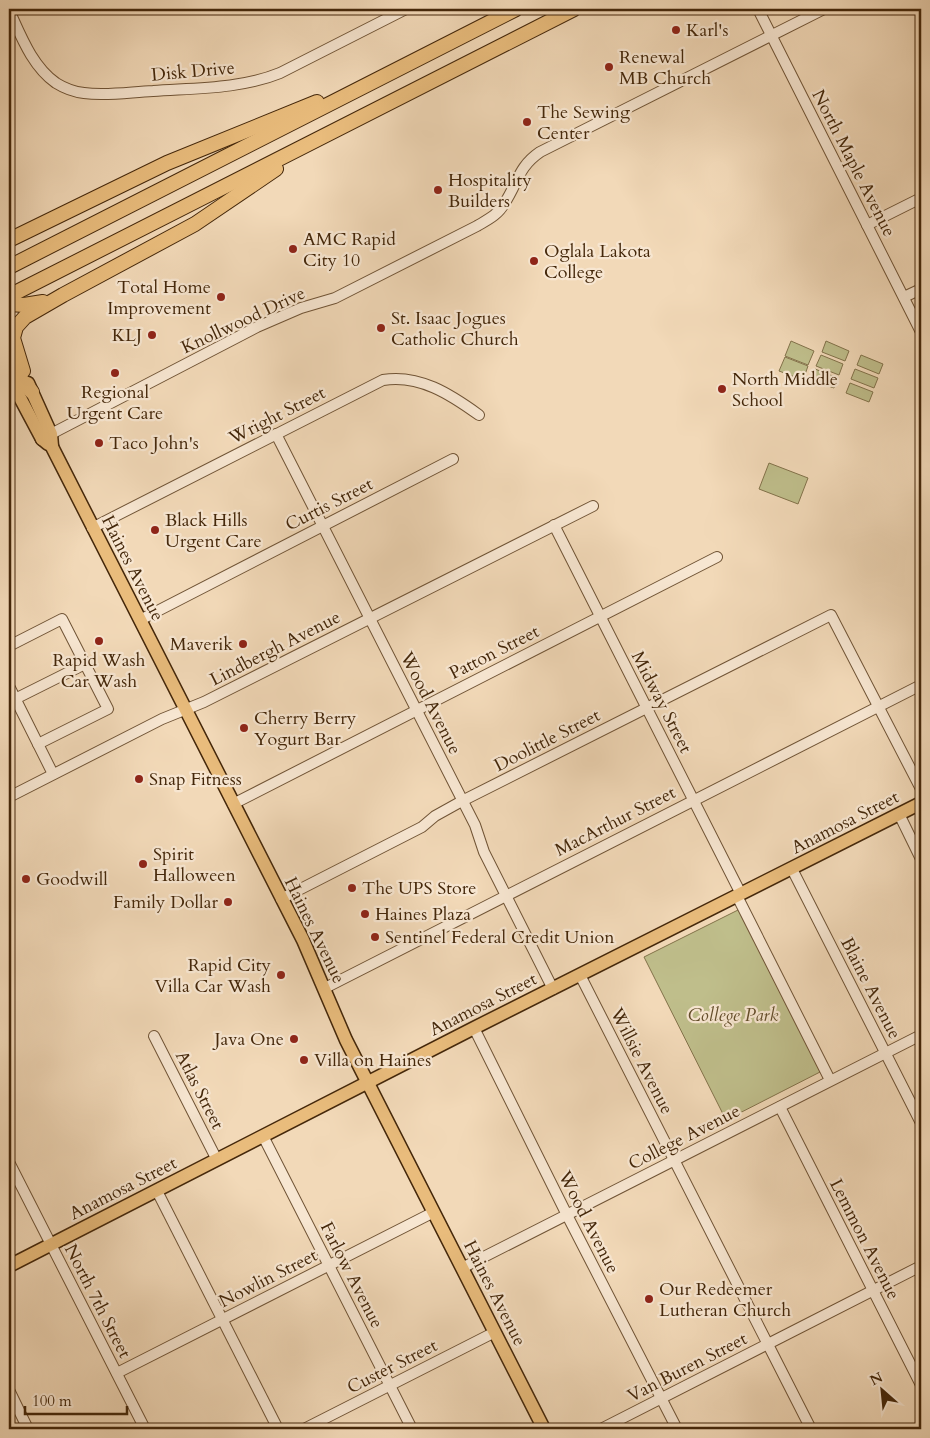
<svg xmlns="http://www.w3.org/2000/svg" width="930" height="1438" font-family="Cardo,serif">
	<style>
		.green { fill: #bfbe8b; stroke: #82724a }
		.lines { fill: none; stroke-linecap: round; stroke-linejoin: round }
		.minor-casing { stroke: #705436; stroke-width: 12 }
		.major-casing { stroke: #44270a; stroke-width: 15 }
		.highway-casing { stroke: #44270a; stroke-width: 16 }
		.minor { stroke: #f7e6d1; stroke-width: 10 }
		.major { stroke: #e9bc7c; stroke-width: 12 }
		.highway { stroke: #e9bc7c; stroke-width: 14 }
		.poi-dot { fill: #8f2418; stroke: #f7e6d1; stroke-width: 2 }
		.labels { text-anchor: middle; stroke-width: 4.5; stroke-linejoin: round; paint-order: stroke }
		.poi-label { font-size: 18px; fill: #44270a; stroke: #f7e6d1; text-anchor: start }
		.street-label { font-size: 18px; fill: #44270a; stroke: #f7e6d1 }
		.park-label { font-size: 18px; font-style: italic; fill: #634d2a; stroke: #f7e6d1 }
	</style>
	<rect width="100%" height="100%" fill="#f2d9b8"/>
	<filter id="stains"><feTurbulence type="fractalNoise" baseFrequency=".004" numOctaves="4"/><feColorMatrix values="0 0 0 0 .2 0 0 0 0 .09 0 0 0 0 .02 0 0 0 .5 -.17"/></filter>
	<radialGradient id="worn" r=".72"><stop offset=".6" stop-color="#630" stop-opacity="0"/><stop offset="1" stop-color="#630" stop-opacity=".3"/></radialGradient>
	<g class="green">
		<polygon points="791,341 814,351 808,365 785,356"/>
		<polygon points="826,341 849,351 845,361 822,352"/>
		<polygon points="821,355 843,364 839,375 816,366"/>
		<polygon points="861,355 883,364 879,374 857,365"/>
		<polygon points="785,357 808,366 803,380 779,371"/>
		<polygon points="815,369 838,378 834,388 811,380"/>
		<polygon points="855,369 878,378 874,388 851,379"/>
		<polygon points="850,383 873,392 869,402 846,393"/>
		<polygon points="769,463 808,478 798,504 759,489"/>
		<polygon points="740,909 822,1071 726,1120 644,957"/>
	</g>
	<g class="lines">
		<defs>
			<g id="minor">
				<polyline points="758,9 921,332"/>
				<path d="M9,10C21,36 32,66 56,83C64,88 75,92 84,93C107,96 130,92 153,91C195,88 241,89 280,73L406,9"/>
				<polyline points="867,225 921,198"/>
				<polyline points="904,297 921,289"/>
				<path d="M51,434L257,327L301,308L335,298L477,226C487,220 498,215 504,204C518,183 518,167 540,152L824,9"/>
				<polyline points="276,434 475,825 484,852 553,989"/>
				<polyline points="554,525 741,894"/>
				<path d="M92,528L383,380C419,374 450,394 479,415"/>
				<polyline points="140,620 453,459"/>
				<polyline points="9,646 62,619 108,709 38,744"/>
				<polyline points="9,686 53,774"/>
				<polyline points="15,699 85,664"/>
				<polyline points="9,797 162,719 204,702 593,506"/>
				<polyline points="233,804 717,557"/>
				<polyline points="899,814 921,859"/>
				<polyline points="792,869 921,1123"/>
				<polyline points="737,896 830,1080"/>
				<polyline points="281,899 422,827 435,816 462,801 831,615 921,789"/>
				<polyline points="580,975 811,1429"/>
				<polyline points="325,988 921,685"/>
				<polyline points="474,1028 567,1215 677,1429"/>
				<polyline points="154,1036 217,1160"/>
				<polyline points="780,1107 921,1385"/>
				<polyline points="263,1136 412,1429"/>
				<polyline points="9,1162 145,1429"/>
				<polyline points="157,1191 278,1429"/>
				<polyline points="462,1268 921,1035"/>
				<polyline points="117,1373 434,1212"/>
				<polyline points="9,1390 28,1429"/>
				<polyline points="304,1429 495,1332"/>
				<polyline points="601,1429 921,1266"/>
			</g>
			<g id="major">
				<polyline points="9,377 42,439 48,444"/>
				<polyline points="28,383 51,434 52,446"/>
				<polyline points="42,439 46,438 48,439 303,940 346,1040 544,1429"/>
				<polyline points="9,1266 474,1028 921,803"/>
			</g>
			<g id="highway">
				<polyline points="9,240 167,163 317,102"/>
				<polyline points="9,267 516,9"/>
				<polyline points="9,296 574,9"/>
				<polyline points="9,304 24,305 43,302"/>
				<polyline points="12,365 16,374 32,392"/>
				<polyline points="23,371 13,338 16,327 25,317 63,295 195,224 276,169"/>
			</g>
		</defs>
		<use href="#minor" class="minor-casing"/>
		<use href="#major" class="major-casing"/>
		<use href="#highway" class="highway-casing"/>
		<use href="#minor" class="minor"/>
		<use href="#major" class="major"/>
		<use href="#highway" class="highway"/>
	</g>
	<g class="poi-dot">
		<circle cx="676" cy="30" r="5"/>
		<circle cx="609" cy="67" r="5"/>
		<circle cx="527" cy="122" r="5"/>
		<circle cx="438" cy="190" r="5"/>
		<circle cx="293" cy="249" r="5"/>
		<circle cx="534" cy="261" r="5"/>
		<circle cx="221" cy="297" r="5"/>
		<circle cx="381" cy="328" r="5"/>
		<circle cx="152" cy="335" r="5"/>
		<circle cx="115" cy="373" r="5"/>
		<circle cx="722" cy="389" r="5"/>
		<circle cx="99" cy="443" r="5"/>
		<circle cx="155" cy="530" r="5"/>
		<circle cx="99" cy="641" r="5"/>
		<circle cx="243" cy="644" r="5"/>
		<circle cx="244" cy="728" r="5"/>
		<circle cx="139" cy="779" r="5"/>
		<circle cx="143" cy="864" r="5"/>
		<circle cx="26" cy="879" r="5"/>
		<circle cx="352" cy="888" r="5"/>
		<circle cx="228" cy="902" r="5"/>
		<circle cx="365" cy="914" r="5"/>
		<circle cx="375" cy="937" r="5"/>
		<circle cx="281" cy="975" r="5"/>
		<circle cx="294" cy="1039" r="5"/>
		<circle cx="304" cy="1060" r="5"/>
		<circle cx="649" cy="1299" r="5"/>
	</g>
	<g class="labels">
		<g class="poi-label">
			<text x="686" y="36">Karl's</text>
			<text x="619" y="63">Renewal<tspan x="619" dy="21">MB Church</tspan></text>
			<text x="537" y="118">The Sewing<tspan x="537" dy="21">Center</tspan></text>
			<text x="448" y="186">Hospitality<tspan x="448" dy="21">Builders</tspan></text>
			<text x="303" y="245">AMC Rapid<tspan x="303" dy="21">City 10</tspan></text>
			<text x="544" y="257">Oglala Lakota<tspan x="544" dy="21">College</tspan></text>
			<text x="211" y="293" text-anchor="end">Total Home<tspan x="211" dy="21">Improvement</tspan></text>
			<text x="391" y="324">St. Isaac Jogues<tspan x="391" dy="21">Catholic Church</tspan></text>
			<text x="142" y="341" text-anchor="end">KLJ</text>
			<text x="732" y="385">North Middle<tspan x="732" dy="21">School</tspan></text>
			<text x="115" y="398" text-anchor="middle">Regional<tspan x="115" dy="21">Urgent Care</tspan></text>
			<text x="109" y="449">Taco John's</text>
			<text x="165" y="526">Black Hills<tspan x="165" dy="21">Urgent Care</tspan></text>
			<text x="233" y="650" text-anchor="end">Maverik</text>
			<text x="99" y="666" text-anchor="middle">Rapid Wash<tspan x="99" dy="21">Car Wash</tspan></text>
			<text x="254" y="724">Cherry Berry<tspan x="254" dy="21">Yogurt Bar</tspan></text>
			<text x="149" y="785">Snap Fitness</text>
			<text x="153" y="860">Spirit<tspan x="153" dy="21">Halloween</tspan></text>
			<text x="36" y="885">Goodwill</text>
			<text x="362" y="894">The UPS Store</text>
			<text x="218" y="908" text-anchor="end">Family Dollar</text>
			<text x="375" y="920">Haines Plaza</text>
			<text x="385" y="943">Sentinel Federal Credit Union</text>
			<text x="271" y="971" text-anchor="end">Rapid City<tspan x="271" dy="21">Villa Car Wash</tspan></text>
			<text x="284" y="1045" text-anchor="end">Java One</text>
			<text x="314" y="1066">Villa on Haines</text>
			<text x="659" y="1295">Our Redeemer<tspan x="659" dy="21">Lutheran Church</tspan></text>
		</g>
		<g class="street-label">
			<text transform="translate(193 71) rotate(-5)" y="6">Disk Drive</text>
			<text transform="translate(854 163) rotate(63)" y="6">North Maple Avenue</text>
			<text transform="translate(243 320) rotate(-25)" y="6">Knollwood Drive</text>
			<text transform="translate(277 415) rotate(-27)" y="6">Wright Street</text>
			<text transform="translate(329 504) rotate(-27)" y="6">Curtis Street</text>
			<text transform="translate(133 568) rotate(63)" y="6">Haines Avenue</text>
			<text transform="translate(275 648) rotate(-27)" y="6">Lindbergh Avenue</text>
			<text transform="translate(494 652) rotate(-27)" y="6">Patton Street</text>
			<text transform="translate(662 702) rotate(63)" y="6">Midway Street</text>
			<text transform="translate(431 703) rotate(63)" y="6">Wood Avenue</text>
			<text transform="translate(547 740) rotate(-27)" y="6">Doolittle Street</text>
			<text transform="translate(615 821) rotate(-27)" y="6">MacArthur Street</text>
			<text transform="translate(845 822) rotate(-27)" y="6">Anamosa Street</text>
			<text transform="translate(315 930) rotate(64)" y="6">Haines Avenue</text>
			<text transform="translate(871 988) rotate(63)" y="6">Blaine Avenue</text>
			<text transform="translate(483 1004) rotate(-27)" y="6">Anamosa Street</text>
			<text transform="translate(642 1061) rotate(63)" y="6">Willsie Avenue</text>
			<text transform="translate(200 1090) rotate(63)" y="6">Atlas Street</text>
			<text transform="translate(684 1137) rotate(-27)" y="6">College Avenue</text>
			<text transform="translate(123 1188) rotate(-27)" y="6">Anamosa Street</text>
			<text transform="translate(589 1222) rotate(63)" y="6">Wood Avenue</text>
			<text transform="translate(865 1239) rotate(63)" y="6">Lemmon Avenue</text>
			<text transform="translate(352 1275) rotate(63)" y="6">Farlow Avenue</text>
			<text transform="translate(268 1278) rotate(-27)" y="6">Nowlin Street</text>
			<text transform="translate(495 1293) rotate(63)" y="6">Haines Avenue</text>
			<text transform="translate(98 1301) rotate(63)" y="6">North 7th Street</text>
			<text transform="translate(392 1366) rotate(-27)" y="6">Custer Street</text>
			<text transform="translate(687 1367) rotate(-27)" y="6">Van Buren Street</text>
		</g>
		<g class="park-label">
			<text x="733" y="1021">College Park</text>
		</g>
	</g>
	<rect width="930" height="1438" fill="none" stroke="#f2d9b8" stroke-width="30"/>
	<rect x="10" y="10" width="910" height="1418" fill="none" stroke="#44270a" stroke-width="2.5"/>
	<rect x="15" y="15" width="900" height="1408" fill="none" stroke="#44270a"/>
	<g transform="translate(882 1390) rotate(333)" stroke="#f7e6d1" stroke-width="4" paint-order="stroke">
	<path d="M0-4L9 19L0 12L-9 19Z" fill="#44270a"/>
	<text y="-8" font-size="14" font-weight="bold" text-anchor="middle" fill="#44270a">N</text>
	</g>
	<path d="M25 1406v8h102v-8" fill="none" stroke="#44270a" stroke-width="2.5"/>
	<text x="32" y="1406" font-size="15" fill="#44270a" stroke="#f7e6d1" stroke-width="4" paint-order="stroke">100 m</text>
	<rect width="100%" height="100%" filter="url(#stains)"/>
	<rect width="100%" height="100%" fill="url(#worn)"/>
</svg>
